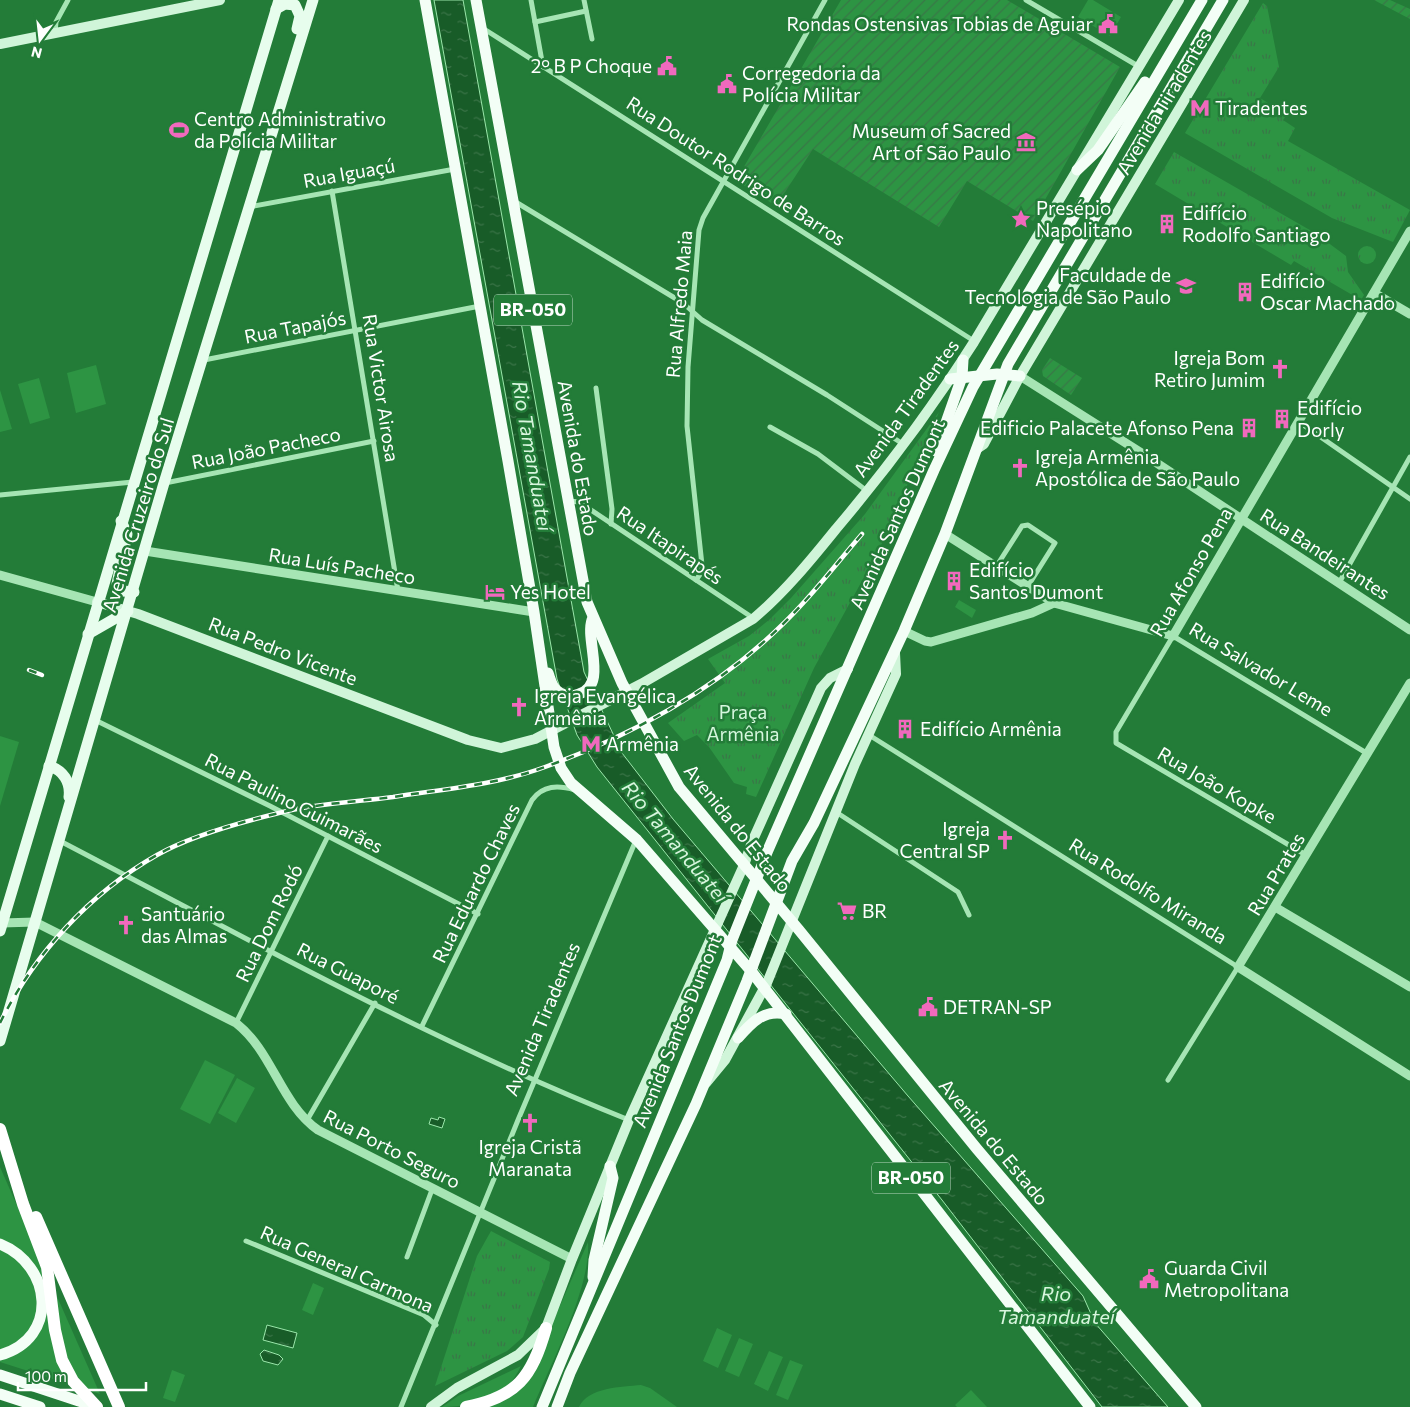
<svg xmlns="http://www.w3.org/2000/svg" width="1410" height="1407" font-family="Commissioner,sans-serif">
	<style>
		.grass { fill: #2d9443 }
		.park { fill: url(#park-tufts) }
		.garden { fill: url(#garden-furrows) }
		.water { fill: url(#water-ripples); stroke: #9ae6aa }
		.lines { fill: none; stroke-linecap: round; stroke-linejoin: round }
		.minor { stroke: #a6e5b4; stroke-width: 5 }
		.tertiary { stroke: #a6e5b4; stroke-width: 9 }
		.secondary { stroke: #d0f5d9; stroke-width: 10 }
		.primary { stroke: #e7fded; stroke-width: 11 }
		.trunk { stroke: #f3fef6; stroke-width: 11 }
		.motorway { stroke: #fff; stroke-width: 12 }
		.rail-casing { stroke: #fff; stroke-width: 4.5 }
		.rail { stroke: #237c38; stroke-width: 2.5; stroke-dasharray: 8; stroke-linecap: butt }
		.labels { text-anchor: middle; stroke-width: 5; stroke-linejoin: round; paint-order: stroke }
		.shield { fill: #237c38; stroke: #bdd8c3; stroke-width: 1 }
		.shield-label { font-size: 18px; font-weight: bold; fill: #fff }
		.poi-label { font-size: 19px; fill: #fff; stroke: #237c38; text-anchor: start }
		.street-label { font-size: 19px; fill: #fff; stroke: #237c38 }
		.park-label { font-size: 19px; fill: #d6f7de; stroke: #237c38 }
		.water-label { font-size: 20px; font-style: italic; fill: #d8f6de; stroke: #237c38 }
	</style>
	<defs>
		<pattern id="park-tufts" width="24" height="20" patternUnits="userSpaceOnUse" patternTransform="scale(1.25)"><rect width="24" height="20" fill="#2d9443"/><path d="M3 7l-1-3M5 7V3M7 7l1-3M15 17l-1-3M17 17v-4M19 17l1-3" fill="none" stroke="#397747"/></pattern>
		<pattern id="garden-furrows" width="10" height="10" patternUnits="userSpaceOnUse" patternTransform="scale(1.25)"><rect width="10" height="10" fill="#2d9443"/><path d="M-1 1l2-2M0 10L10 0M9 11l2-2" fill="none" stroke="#397747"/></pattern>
		<pattern id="water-ripples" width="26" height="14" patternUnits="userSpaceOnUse" patternTransform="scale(1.25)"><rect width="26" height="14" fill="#185c28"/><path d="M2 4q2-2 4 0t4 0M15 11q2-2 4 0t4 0" fill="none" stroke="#3b7448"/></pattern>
	</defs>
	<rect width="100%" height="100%" fill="#237c38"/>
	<g class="grass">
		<polygon points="1088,0 1093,0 1121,17 1110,36 1078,17"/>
		<polygon points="96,365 106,404 76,413 67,373"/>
		<polygon points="39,378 50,418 30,424 18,384"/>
		<polygon points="0,390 12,429 0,432"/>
		<polygon points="959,600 976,610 972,618 955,607"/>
		<polygon points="0,736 19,742 0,806"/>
		<polygon points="205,1060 235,1075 210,1124 180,1109"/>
		<polygon points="237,1078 255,1088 236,1123 218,1113"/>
		<polygon points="0,1167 100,1394 0,1362"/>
		<path d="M588,1242C591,1288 551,1363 533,1407H487L516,1394L527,1381Z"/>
		<polygon points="313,1283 324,1288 313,1315 302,1310"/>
		<polygon points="717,1328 732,1335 718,1368 703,1361"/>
		<polygon points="739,1338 753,1344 739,1377 725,1371"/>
		<polygon points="769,1351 783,1357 768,1391 754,1384"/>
		<polygon points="790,1360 803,1365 788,1400 776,1395"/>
		<path d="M521,1366C516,1376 509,1387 500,1394C486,1403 459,1407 442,1407L458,1396Z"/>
		<polygon points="172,1370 185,1375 175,1402 163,1398"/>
		<path d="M641,1385L650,1388L677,1407H579C588,1387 622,1387 641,1385Z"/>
		<polygon points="971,1390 987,1407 957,1407 955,1405"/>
	</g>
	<g class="park">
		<polygon points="1263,3 1267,6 1279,67 1260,98 1287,115 1283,120 1295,128 1288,141 1410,210 1393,242 1332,218 1185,133"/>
		<polygon points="1174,152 1315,233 1346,256 1348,272 1364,295 1361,300 1294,261 1291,265 1155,184"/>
		<circle cx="1367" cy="255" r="9"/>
		<polygon points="939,412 879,550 814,668 756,797 746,794 747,787 734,783 709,747 697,735 684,741 668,723 725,683 708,659 749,636 769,620 791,598 865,514"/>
		<polygon points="491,1231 550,1262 549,1269 523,1337 507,1351 435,1386 477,1256"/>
	</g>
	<g class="garden">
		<polygon points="841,0 1007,0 1120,67 1033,221 967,181 939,227 813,149 776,206 740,183 738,177"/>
		<polygon points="1374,0 1390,0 1410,9 1410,19"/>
		<polygon points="1050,358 1082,378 1071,395 1043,376 1042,370"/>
	</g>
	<g class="water">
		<polygon points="434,0 463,0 584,672 622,753 673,819 908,1096 1083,1296 1095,1323 1168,1407 1102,1407 942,1200 597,767 577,735 557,679"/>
		<polygon points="439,1117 445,1119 442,1128 429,1124 431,1118 438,1120"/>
		<polygon points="267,1325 297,1333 293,1348 263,1340"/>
		<polygon points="264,1350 279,1355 283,1359 278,1365 263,1361 260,1354"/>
	</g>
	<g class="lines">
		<g class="minor">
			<polyline points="531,0 543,67"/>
			<polyline points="584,0 592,39"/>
			<polyline points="1026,0 1138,66"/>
			<polyline points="535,22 586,11"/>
			<polyline points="484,29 974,341"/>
			<polyline points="55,33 56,22 68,0"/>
			<polyline points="332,191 398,591"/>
			<polyline points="514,201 683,303 702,320 827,395 903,444"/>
			<polyline points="249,207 455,169"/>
			<polyline points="204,360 480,306"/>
			<polyline points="596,388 612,509 611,524"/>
			<polyline points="1299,422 1410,499"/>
			<polyline points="770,427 818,454 867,491"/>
			<polyline points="165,483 374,441"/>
			<polyline points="0,495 133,482"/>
			<polyline points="569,501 579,502 753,618"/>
			<polyline points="996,567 1022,526 1028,525 1055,543 1028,586"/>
			<polyline points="696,580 701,573 702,565 687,426 688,367 699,230 703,218 825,0"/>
			<polyline points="1339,583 1410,457"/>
			<polyline points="95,720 270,806 478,914"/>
			<polyline points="869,735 1238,967 1168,1080"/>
			<polyline points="836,812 958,892 969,915"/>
			<path d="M60,841C246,938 433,1042 629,1120"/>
			<polyline points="1306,855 1116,743 1116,732 1173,636 1368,754"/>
			<polyline points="236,1023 328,836"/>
			<path d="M422,1026L532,800C543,785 558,785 575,790"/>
			<polyline points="306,1122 375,1003"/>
			<polyline points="246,1241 424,1315 436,1325"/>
			<polyline points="407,1257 433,1187"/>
			<polyline points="401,1407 518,1120 636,840"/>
		</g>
		<g class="tertiary">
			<polyline points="1374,293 1410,314"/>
			<polyline points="1020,376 1140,452 1410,630"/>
			<polyline points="945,534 1054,603 1173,636 1410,231"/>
			<polyline points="145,551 534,612"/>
			<polyline points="0,575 97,602"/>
			<polyline points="904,631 925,641 931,642 1032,613 1054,603"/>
			<polyline points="1410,683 1238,967 1410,1076"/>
			<polyline points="1275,907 1410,987"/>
			<path d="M2,923L35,922L236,1023C273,1052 280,1103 318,1130L572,1259"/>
		</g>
		<g class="secondary">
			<polyline points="0,44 220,0"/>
			<polyline points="978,448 984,444 1020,376 1244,0"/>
			<path d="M97,602L138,614L468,740L501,748L535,739L641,684L753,619C784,593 811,560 836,529C886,470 933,407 974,342L1179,0"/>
			<polyline points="706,1083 725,1060 767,983 855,764 896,674 895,653"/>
			<polyline points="431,1407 457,1388 518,1355 546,1328 572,1259 629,1120 744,865 752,842 821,688 830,678 848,669"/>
		</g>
		<g class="primary">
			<polyline points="276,9 285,4 295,5 300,16 297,29"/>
			<polyline points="121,521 127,534 117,584 123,591 134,592"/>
			<polyline points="88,634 128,611"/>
			<path d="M49,766C63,770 71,782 69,797"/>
			<polyline points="0,931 279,0"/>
			<polyline points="0,1041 164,483 313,0"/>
		</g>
		<g class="trunk">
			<polyline points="425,0 508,461 534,612 554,747 561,768 571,783 637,840 751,971 1090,1407"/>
			<polyline points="476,0 587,602 622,683 679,787 799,930 977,1149 1196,1407"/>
			<polyline points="1077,170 1098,150 1145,82"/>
			<polyline points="950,379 997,374 1020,376"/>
			<polyline points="936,451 962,377 963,360"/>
			<path d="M548,673C551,681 552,688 560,693C565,696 572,697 579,694C608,685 585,641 592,620"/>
			<path d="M738,1038C752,1022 764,1009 786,1014"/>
			<path d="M0,1244C52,1265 60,1338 0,1355"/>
			<polyline points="593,1277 594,1260 613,1178 610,1166"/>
			<polyline points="0,1375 97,1407"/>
			<polyline points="0,1394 40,1407"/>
			<polyline points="542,1407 727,960 732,940 768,850 934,470 973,387 1202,0"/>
			<polyline points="557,1407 570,1373 696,1104 747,981 792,861 814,823 904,631 945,534 1008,364 1223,0"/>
		</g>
		<g class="motorway">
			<polyline points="0,1129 23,1204 47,1267 55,1330 62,1360 73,1381 97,1407"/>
			<polyline points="36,1217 119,1407"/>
			<path d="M466,1407C517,1397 532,1377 546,1328"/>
		</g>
		<defs>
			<g id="rail">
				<polyline points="29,670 42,675"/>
				<path d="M0,1023C34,954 90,893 157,855C190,836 238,823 275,814C312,804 354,802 393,797C444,789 496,785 545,767C643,731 735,679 805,601C825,579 843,556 862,534"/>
			</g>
		</defs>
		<use href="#rail" class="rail-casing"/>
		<use href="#rail" class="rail"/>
	</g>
	<defs>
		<symbol id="civic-bare" viewBox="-9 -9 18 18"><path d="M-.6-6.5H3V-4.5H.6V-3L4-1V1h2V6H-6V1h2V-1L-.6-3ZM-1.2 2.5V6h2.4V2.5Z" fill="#f169bd" stroke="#237c38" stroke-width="2.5" paint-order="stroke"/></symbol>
		<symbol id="metro-bare" viewBox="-9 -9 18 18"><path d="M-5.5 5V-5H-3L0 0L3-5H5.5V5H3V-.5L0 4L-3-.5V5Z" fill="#f169bd" stroke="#237c38" stroke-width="2.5" paint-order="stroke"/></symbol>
		<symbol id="stadium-bare" viewBox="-9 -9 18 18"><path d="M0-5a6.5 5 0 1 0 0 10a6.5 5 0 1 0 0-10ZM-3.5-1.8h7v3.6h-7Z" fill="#f169bd" stroke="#237c38" stroke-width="2.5" paint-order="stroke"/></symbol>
		<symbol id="museum-bare" viewBox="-9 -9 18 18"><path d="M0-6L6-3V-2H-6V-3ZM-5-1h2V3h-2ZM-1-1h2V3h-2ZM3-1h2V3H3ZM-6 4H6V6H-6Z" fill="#f169bd" stroke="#237c38" stroke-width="2.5" paint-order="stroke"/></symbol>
		<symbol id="sight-bare" viewBox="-9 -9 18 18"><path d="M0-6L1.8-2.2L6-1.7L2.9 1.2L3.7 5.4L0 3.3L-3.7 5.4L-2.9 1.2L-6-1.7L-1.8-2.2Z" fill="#f169bd" stroke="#237c38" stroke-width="2.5" paint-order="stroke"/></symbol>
		<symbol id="building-bare" viewBox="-9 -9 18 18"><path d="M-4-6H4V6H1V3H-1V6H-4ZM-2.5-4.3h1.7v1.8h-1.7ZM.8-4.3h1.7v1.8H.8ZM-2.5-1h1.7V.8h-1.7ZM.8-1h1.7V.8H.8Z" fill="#f169bd" stroke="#237c38" stroke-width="2.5" paint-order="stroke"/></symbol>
		<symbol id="university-bare" viewBox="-9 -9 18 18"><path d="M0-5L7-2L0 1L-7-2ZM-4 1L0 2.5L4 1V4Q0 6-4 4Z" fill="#f169bd" stroke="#237c38" stroke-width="2.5" paint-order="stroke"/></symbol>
		<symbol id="church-bare" viewBox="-9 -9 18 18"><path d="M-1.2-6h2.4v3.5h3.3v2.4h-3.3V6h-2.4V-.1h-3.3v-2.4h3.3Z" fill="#f169bd" stroke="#237c38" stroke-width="2.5" paint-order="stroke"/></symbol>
		<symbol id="hotel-bare" viewBox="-9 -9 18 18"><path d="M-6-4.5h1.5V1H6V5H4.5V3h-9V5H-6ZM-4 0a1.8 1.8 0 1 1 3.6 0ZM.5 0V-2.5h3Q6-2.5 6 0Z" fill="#f169bd" stroke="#237c38" stroke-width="2.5" paint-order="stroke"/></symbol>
		<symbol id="supermarket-bare" viewBox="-9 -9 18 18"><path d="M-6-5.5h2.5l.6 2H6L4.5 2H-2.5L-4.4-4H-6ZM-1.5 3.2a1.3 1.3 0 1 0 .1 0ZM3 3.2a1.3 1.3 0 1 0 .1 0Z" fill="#f169bd" stroke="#237c38" stroke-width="2.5" paint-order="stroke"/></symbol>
	</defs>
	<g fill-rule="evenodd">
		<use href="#civic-bare" x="1094" y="10" width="28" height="28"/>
		<use href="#civic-bare" x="653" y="52" width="28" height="28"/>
		<use href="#civic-bare" x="713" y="70" width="28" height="28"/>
		<use href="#metro-bare" x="1186" y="94" width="28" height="28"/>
		<use href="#stadium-bare" x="165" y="116" width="28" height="28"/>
		<use href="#museum-bare" x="1012" y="128" width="28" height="28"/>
		<use href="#sight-bare" x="1007" y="205" width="28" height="28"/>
		<use href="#building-bare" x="1153" y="210" width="28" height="28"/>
		<use href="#university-bare" x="1172" y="272" width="28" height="28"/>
		<use href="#building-bare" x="1231" y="278" width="28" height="28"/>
		<use href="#church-bare" x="1266" y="355" width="28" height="28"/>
		<use href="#building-bare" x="1268" y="405" width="28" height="28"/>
		<use href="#building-bare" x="1235" y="414" width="28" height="28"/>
		<use href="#church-bare" x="1006" y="454" width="28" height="28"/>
		<use href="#building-bare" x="940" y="567" width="28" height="28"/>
		<use href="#hotel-bare" x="481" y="578" width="28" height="28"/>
		<use href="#church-bare" x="505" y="693" width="28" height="28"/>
		<use href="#building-bare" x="891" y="715" width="28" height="28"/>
		<use href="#metro-bare" x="577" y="730" width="28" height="28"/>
		<use href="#church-bare" x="991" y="826" width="28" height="28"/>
		<use href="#supermarket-bare" x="833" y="897" width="28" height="28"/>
		<use href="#church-bare" x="112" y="911" width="28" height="28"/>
		<use href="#civic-bare" x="914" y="993" width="28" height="28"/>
		<use href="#church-bare" x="516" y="1109" width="28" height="28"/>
		<use href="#civic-bare" x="1135" y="1265" width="28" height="28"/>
	</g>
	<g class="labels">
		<g class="shield">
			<rect x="494" y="294.5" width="78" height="31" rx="4"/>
			<rect x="872" y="1162.5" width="78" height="31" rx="4"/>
		</g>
		<g class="shield-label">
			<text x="533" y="316">BR-050</text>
			<text x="911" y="1184">BR-050</text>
		</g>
		<g class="poi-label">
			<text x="1093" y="31" text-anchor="end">Rondas Ostensivas Tobias de Aguiar</text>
			<text x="652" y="73" text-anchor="end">2º B P Choque</text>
			<text x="742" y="80">Corregedoria da<tspan x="742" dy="22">Polícia Militar</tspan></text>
			<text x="1215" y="115">Tiradentes</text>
			<text x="194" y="126">Centro Administrativo<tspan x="194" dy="22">da Polícia Militar</tspan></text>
			<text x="1011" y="138" text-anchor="end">Museum of Sacred<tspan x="1011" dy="22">Art of São Paulo</tspan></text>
			<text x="1036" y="215">Presépio<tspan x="1036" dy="22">Napolitano</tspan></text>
			<text x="1182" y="220">Edifício<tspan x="1182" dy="22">Rodolfo Santiago</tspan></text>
			<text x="1171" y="282" text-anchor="end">Faculdade de<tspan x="1171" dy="22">Tecnologia de São Paulo</tspan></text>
			<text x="1260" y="288">Edifício<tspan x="1260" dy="22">Oscar Machado</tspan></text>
			<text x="1265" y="365" text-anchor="end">Igreja Bom<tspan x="1265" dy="22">Retiro Jumim</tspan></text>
			<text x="1297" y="415">Edifício<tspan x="1297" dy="22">Dorly</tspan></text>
			<text x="1234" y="435" text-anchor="end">Edificio Palacete Afonso Pena</text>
			<text x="1035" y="464">Igreja Armênia<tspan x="1035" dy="22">Apostólica de São Paulo</tspan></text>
			<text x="969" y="577">Edifício<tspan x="969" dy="22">Santos Dumont</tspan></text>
			<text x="510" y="599">Yes Hotel</text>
			<text x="534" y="703">Igreja Evangélica<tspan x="534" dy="22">Armênia</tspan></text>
			<text x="920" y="736">Edifício Armênia</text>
			<text x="606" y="751">Armênia</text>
			<text x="990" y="836" text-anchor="end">Igreja<tspan x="990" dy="22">Central SP</tspan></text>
			<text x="862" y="918">BR</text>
			<text x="141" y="921">Santuário<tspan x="141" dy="22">das Almas</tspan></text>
			<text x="943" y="1014">DETRAN-SP</text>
			<text x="530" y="1154" text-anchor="middle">Igreja Cristã<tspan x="530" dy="22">Maranata</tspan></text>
			<text x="1164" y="1275">Guarda Civil<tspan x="1164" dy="22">Metropolitana</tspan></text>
		</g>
		<g class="street-label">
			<text transform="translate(1164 102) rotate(-59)" y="7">Avenida Tiradentes</text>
			<text transform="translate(736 171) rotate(33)" y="7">Rua Doutor Rodrigo de Barros</text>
			<text transform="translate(349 173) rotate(-10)" y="7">Rua Iguaçú</text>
			<text transform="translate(679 304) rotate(-85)" y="7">Rua Alfredo Maia</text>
			<text transform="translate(295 327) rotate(-11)" y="7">Rua Tapajós</text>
			<text transform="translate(381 388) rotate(81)" y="7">Rua Victor Airosa</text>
			<text transform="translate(906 408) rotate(-54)" y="7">Avenida Tiradentes</text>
			<text transform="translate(266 448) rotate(-11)" y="7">Rua João Pacheco</text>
			<text transform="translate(578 458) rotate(80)" y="7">Avenida do Estado</text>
			<text transform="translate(897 514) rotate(-66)" y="7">Avenida Santos Dumont</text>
			<text transform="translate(138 515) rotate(-73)" y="7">Avenida Cruzeiro do Sul</text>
			<text transform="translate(670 545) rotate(34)" y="7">Rua Itapirapés</text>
			<text transform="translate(1325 554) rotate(33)" y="7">Rua Bandeirantes</text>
			<text transform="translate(342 566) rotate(9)" y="7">Rua Luís Pacheco</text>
			<text transform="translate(1191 572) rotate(-60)" y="7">Rua Afonso Pena</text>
			<text transform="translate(283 651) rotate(21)" y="7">Rua Pedro Vicente</text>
			<text transform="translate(1261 669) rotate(31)" y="7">Rua Salvador Leme</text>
			<text transform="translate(1217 785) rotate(30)" y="7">Rua João Kopke</text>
			<text transform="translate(294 803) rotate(27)" y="7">Rua Paulino Guimarães</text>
			<text transform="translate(738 828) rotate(51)" y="7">Avenida do Estado</text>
			<text transform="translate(1276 874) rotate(-59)" y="7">Rua Prates</text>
			<text transform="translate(476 883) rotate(-64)" y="7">Rua Eduardo Chaves</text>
			<text transform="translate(1148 891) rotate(32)" y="7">Rua Rodolfo Miranda</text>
			<text transform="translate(269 923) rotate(-64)" y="7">Rua Dom Rodó</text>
			<text transform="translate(348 973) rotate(27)" y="7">Rua Guaporé</text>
			<text transform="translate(542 1019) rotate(-67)" y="7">Avenida Tiradentes</text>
			<text transform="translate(677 1031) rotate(-68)" y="7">Avenida Santos Dumont</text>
			<text transform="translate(994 1142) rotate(50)" y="7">Avenida do Estado</text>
			<text transform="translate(392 1149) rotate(27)" y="7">Rua Porto Seguro</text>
			<text transform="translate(347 1269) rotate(24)" y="7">Rua General Carmona</text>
		</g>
		<g class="park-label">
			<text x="743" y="719">Praça<tspan x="743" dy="22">Armênia</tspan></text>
		</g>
		<g class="water-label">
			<text transform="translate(532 456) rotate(80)" y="7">Rio Tamanduateí</text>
			<text transform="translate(675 842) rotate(50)" y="7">Rio Tamanduateí</text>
			<text x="1056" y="1301">Rio<tspan x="1056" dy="23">Tamanduateí</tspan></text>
		</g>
	</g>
	<g transform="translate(40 40) rotate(195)" stroke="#237c38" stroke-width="4" paint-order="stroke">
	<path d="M0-4L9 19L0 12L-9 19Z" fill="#ffffff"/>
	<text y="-8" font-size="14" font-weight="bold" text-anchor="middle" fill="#ffffff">N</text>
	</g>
	<path d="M18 1382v8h128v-8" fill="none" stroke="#ffffff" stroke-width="2.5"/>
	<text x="25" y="1382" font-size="15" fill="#ffffff" stroke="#237c38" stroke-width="4" paint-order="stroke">100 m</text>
</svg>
